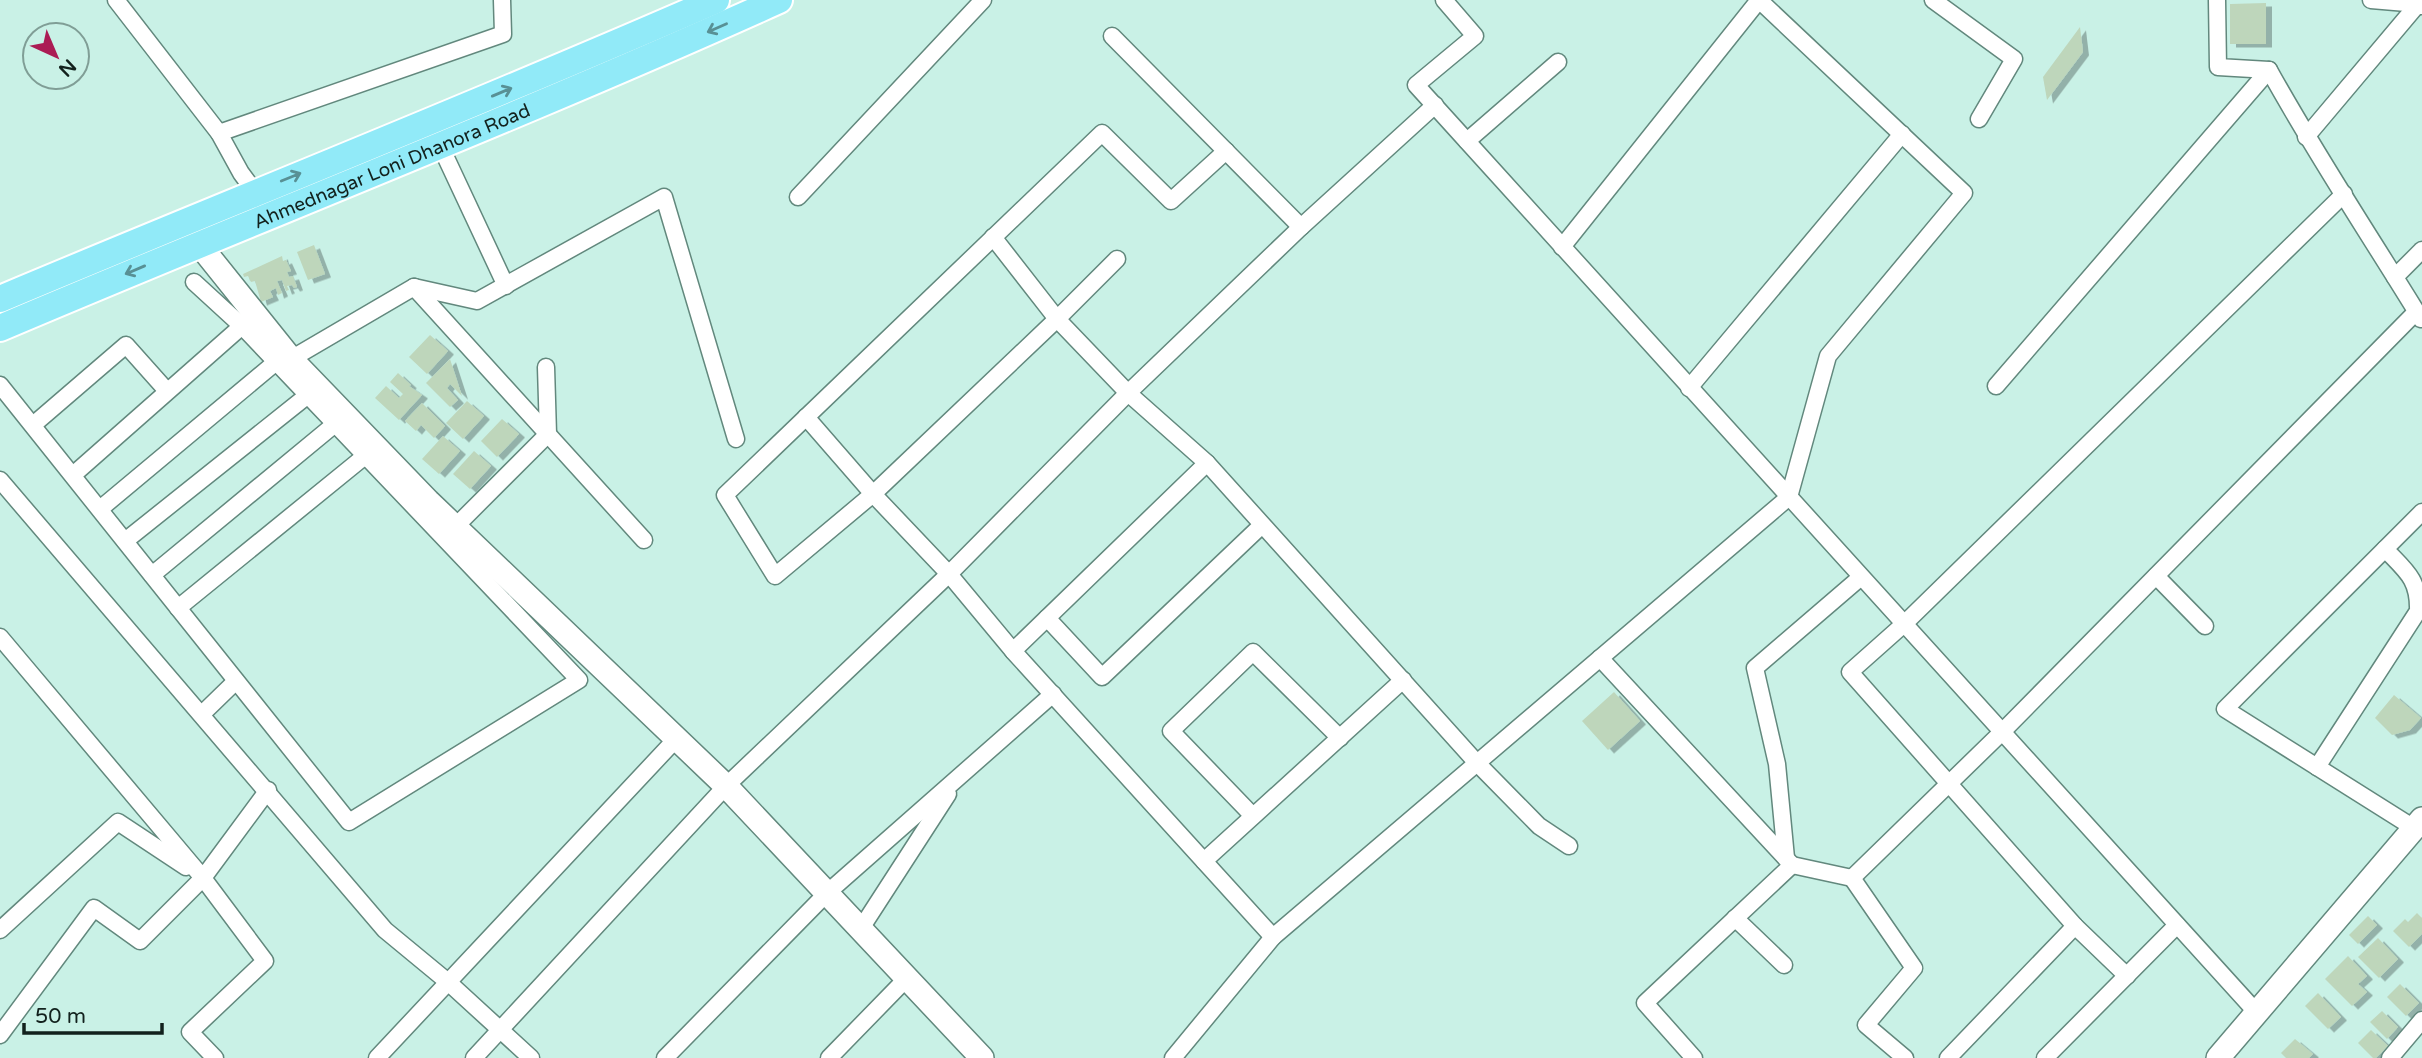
<svg xmlns="http://www.w3.org/2000/svg" width="2422" height="1058" font-family="'Varela Round',sans-serif">
	<style>
		.building { fill: #bed6bb; filter: url(#shadow) }
		.lines { fill: none; stroke-linecap: round; stroke-linejoin: round }
		.street-casing { stroke: #62887d; stroke-width: 19 }
		.secondary-casing { stroke: #62887d; stroke-width: 26 }
		.primary-casing { stroke: #fff; stroke-width: 30 }
		.street { stroke: #fff; stroke-width: 16 }
		.secondary { stroke: #fff; stroke-width: 23 }
		.primary { stroke: #91eaf8; stroke-width: 26 }
		.oneway { stroke: #589095 }
		.labels { text-anchor: middle; stroke-width: 5; stroke-linejoin: round; paint-order: stroke }
		.street-label { font-size: 19px; fill: #12211d; stroke: #c9f1e6 }
	</style>
	<defs>
		<filter id="shadow"><feDropShadow dx="6" dy="3.5" stdDeviation="0" flood-color="#0004"/></filter>
	</defs>
	<rect width="100%" height="100%" fill="#c9f1e6"/>
	<g class="building">
		<polygon points="2266,3 2266,44 2230,44 2230,4"/>
		<polygon points="2080,27 2083,52 2047,100 2043,77"/>
		<polygon points="314,245 325,274 308,280 297,252"/>
		<polygon points="282,256 283,261 286,260 291,271 287,272 289,277 293,276 297,287 294,288 292,285 287,286 289,290 286,291 282,280 277,281 282,293 278,295 276,288 270,291 273,297 261,302 255,281 251,282 248,276 244,277 243,274"/>
		<polygon points="430,335 448,351 427,374 409,357"/>
		<polygon points="450,359 462,396 450,384 447,388 458,400 450,407 426,383"/>
		<polygon points="398,373 411,385 409,386 422,395 399,420 375,398 386,386 399,398 403,394 390,382"/>
		<polygon points="467,401 484,416 463,439 446,423"/>
		<polygon points="422,403 445,426 434,438 421,425 416,431 405,421"/>
		<polygon points="502,419 519,434 497,457 481,441"/>
		<polygon points="443,436 460,451 439,474 422,459"/>
		<polygon points="474,451 491,466 470,489 453,474"/>
		<polygon points="1614,692 1640,721 1608,750 1582,721"/>
		<polygon points="2394,695 2421,718 2410,730 2392,735 2375,718"/>
		<polygon points="2417,913 2422,918 2422,934 2409,947 2393,931 2405,919 2408,922"/>
		<polygon points="2368,916 2377,925 2358,944 2349,935"/>
		<polygon points="2378,938 2398,959 2379,978 2358,957"/>
		<polygon points="2348,956 2367,976 2358,984 2367,992 2352,1006 2325,979"/>
		<polygon points="2400,984 2419,1003 2406,1016 2387,997"/>
		<polygon points="2318,993 2341,1017 2328,1029 2305,1006"/>
		<polygon points="2382,1011 2398,1027 2387,1039 2370,1022"/>
		<polygon points="2371,1030 2388,1046 2376,1058 2373,1058 2358,1043"/>
		<polygon points="2295,1039 2313,1054 2309,1058 2286,1058 2281,1053"/>
	</g>
	<g class="lines">
		<defs>
			<g id="street">
				<polyline points="116,0 219,133 241,173 255,192"/>
				<polyline points="1444,0 1475,36 1416,85 2258,1014"/>
				<polyline points="1933,0 2014,59 1979,119"/>
				<path d="M2217,0L2218,67L2269,70C2316,155 2370,236 2421,319"/>
				<polyline points="2371,0 2418,4 2422,6"/>
				<polyline points="1112,36 1301,227"/>
				<polyline points="219,133 503,34 502,0"/>
				<polyline points="2306,137 2418,4"/>
				<polyline points="1467,141 1558,62"/>
				<polyline points="440,145 506,286"/>
				<polyline points="798,197 983,0"/>
				<polyline points="993,237 1057,319 1128,393 1207,463 1477,763 1539,826 1569,846"/>
				<polyline points="1562,247 1759,0"/>
				<polyline points="1117,259 1057,319 873,494 775,576 725,495 1102,133 1171,201 1226,151"/>
				<polyline points="2395,277 2422,250"/>
				<polyline points="414,287 477,301 664,197 736,439"/>
				<polyline points="291,359 414,287 644,540"/>
				<polyline points="0,385 349,822 579,680 242,326 194,282"/>
				<polyline points="1996,386 2269,70"/>
				<polyline points="1689,388 1902,134"/>
				<polyline points="806,417 873,494 949,574 1013,651 1273,937"/>
				<polyline points="33,425 126,345 167,391"/>
				<polyline points="73,475 242,326"/>
				<polyline points="0,480 385,930 448,982 531,1058"/>
				<polyline points="100,509 276,362"/>
				<polyline points="455,527 548,434 546,367"/>
				<polyline points="125,541 308,395"/>
				<polyline points="152,575 335,424"/>
				<polyline points="2156,576 2205,626"/>
				<polyline points="178,608 365,456"/>
				<polyline points="1047,618 1102,677 1262,525"/>
				<polyline points="0,637 203,878 268,790"/>
				<polyline points="1013,651 1207,463"/>
				<polyline points="1600,658 1792,865 1645,1003 1694,1058"/>
				<polyline points="202,714 236,681"/>
				<path d="M2317,767L2418,611C2419,579 2406,571 2385,549"/>
				<polyline points="1253,816 1171,731 1253,652 1340,738"/>
				<polyline points="2414,828 2225,709 2422,512"/>
				<polyline points="1786,858 1777,764 1755,668 1861,577"/>
				<polyline points="1204,861 1403,680"/>
				<polyline points="1792,865 1852,878 2002,732 2416,312"/>
				<polyline points="1852,878 1914,968 1866,1025 1905,1058"/>
				<polyline points="1735,918 1784,965"/>
				<polyline points="0,930 118,822 186,867"/>
				<polyline points="860,930 948,794"/>
				<polyline points="2127,976 2075,926 1850,672 1904,624 2344,194"/>
				<polyline points="0,1035 94,908 140,941 203,878 265,961 190,1032 215,1058"/>
				<polyline points="377,1058 676,739"/>
				<polyline points="474,1058 726,786 949,574 1128,393 1301,227 1435,105"/>
				<polyline points="665,1058 826,894 1053,694"/>
				<polyline points="829,1058 906,979"/>
				<polyline points="1173,1058 1273,937 1789,497 1828,356 1964,193 1759,0"/>
				<polyline points="1948,1058 2075,926"/>
				<polyline points="2045,1058 2177,925"/>
				<polyline points="2390,1058 2422,1020"/>
			</g>
			<g id="secondary">
				<polyline points="190,233 291,359 428,501 726,786 982,1058"/>
				<polyline points="2218,1058 2422,819"/>
			</g>
			<g id="primary">
				<path d="M0,299C238,199 479,104 716,0"/>
				<path id="s1" d="M0,328C259,218 522,116 779,0"/>
			</g>
		</defs>
		<use href="#street" class="street-casing"/>
		<use href="#secondary" class="secondary-casing"/>
		<use href="#primary" class="primary-casing"/>
		<use href="#street" class="street"/>
		<use href="#secondary" class="secondary"/>
		<use href="#primary" class="primary"/>
	</g>
	<defs><path id="oneway-shaft" d="M-6 0H5M1.5-3L5.5 0L1.5 3" fill="none" stroke-width="1.6" stroke-linecap="round" stroke-linejoin="round" transform="scale(1.75)"/></defs>
	<g class="oneway">
		<use href="#oneway-shaft" transform="translate(717 28) rotate(156)"/>
		<use href="#oneway-shaft" transform="translate(502 92) rotate(-23)"/>
		<use href="#oneway-shaft" transform="translate(291 177) rotate(-22)"/>
		<use href="#oneway-shaft" transform="translate(135 270) rotate(157)"/>
	</g>
	<g class="labels">
		<g class="street-label">
			<text dy="7" stroke="none"><textPath href="#s1" startOffset="424">Ahmednagar Loni Dhanora Road</textPath></text>
		</g>
	</g>
	<g transform="translate(56 56) rotate(136)"><circle r="33" fill="#c9f1e6" stroke="#809e96" stroke-width="2"/>
	<path d="M0-5L12 26L0 18L-12 26Z" fill="#ab1c54"/>
	<text y="-10" font-size="19" font-weight="bold" text-anchor="middle" fill="#12211d">N</text>
	</g>
	<path d="M24 1023v10h138v-10" fill="none" stroke="#12211d" stroke-width="3.5"/>
	<text x="35" y="1023" font-size="21" fill="#12211d" stroke="#c9f1e6" stroke-width="5" paint-order="stroke">50 m</text>
</svg>
